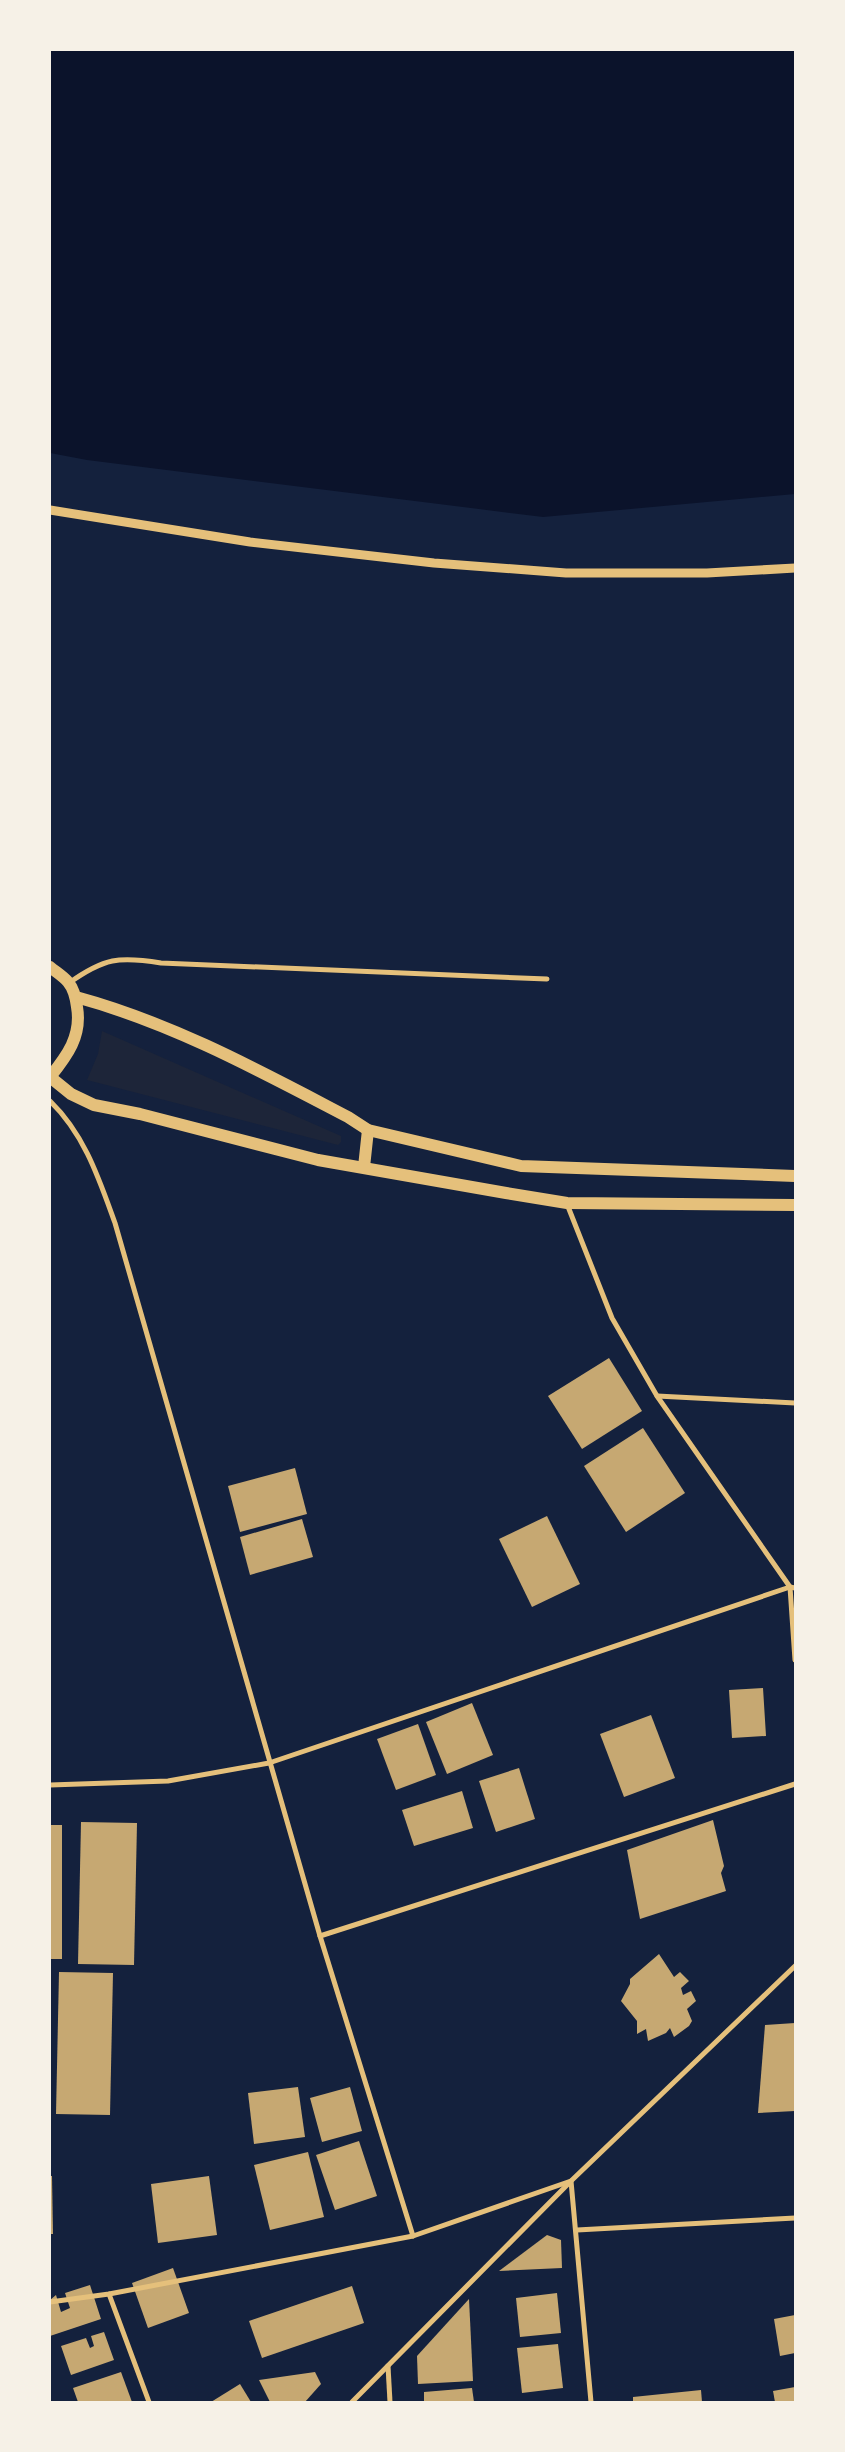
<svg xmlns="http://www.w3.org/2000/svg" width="845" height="2452" font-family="'Times New Roman',serif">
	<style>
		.green { fill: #1d2539 }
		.water { fill: #0b132b }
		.building { fill: #c6a872 }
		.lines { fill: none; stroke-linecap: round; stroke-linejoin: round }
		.minor { stroke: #e5c07b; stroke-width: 5 }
		.tertiary { stroke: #e5c07b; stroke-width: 9 }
		.primary { stroke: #e5c07b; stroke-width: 12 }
	</style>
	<rect width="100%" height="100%" fill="#14213d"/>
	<polygon class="green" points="102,1031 341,1136 341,1142 338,1145 87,1080 98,1054"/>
	<polygon class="water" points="50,50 795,50 795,494 543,517 87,460 50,453"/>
	<g class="building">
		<polygon points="609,1358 642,1411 582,1449 548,1396"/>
		<polygon points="643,1428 685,1493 626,1532 584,1466"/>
		<polygon points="295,1468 307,1514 240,1532 228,1486"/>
		<polygon points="547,1516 580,1584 532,1607 499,1539"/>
		<polygon points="302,1519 313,1557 250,1575 240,1537"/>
		<polygon points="763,1688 766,1736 732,1738 729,1690"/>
		<polygon points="472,1703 493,1755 447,1774 426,1722"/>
		<polygon points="651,1715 675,1778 624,1797 600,1734"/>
		<polygon points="418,1724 436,1775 396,1790 377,1739"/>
		<polygon points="519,1768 535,1819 496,1832 479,1781"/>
		<polygon points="462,1791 473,1828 414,1846 402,1810"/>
		<polygon points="713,1820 724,1866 721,1873 726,1891 640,1919 627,1850"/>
		<polygon points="81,1822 137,1823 134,1965 78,1964"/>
		<rect x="50" y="1825" width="12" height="134"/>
		<polygon points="659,1954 674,1977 680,1972 689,1981 681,1988 683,1995 691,1991 696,2001 687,2009 692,2021 689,2026 674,2037 670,2028 666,2033 648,2041 646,2029 637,2034 637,2021 621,2001 630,1984 630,1979"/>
		<polygon points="59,1972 113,1973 110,2115 56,2114"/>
		<polygon points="795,2023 795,2111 758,2113 765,2025"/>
		<polygon points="298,2087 305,2137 254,2144 248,2093"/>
		<polygon points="350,2087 362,2131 322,2142 310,2098"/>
		<polygon points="359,2141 377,2196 335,2210 316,2155"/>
		<polygon points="308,2152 324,2217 270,2230 254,2165"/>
		<polygon points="50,2176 52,2176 53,2234 50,2234"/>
		<polygon points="209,2176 217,2235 158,2243 151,2184"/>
		<polygon points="547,2235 561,2240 562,2268 499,2271"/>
		<polygon points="173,2268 189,2313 148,2328 132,2283"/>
		<polygon points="90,2285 101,2319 50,2336 50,2300 56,2295 61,2312 70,2308 65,2293"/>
		<polygon points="352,2286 364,2323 262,2358 249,2321"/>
		<polygon points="557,2293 561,2333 520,2337 516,2298"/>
		<polygon points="469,2299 473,2381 418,2384 417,2356"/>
		<polygon points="795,2315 795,2353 780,2356 774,2319"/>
		<polygon points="104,2332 114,2360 71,2375 61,2346 86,2338 90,2348 94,2346 91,2336"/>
		<polygon points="558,2344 563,2388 522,2393 517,2348"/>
		<polygon points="121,2372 132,2402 78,2402 73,2388"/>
		<polygon points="315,2372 321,2384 305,2402 270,2402 259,2380"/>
		<polygon points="240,2384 251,2402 211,2402"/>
		<polygon points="795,2387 795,2402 775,2402 773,2391"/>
		<polygon points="472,2388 474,2402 424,2402 424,2392"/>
		<polygon points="701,2390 702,2402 633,2402 633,2397"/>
	</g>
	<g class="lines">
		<g class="minor">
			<path d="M69,983C104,958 119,956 161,963L547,979"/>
			<path d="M50,1101C85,1135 99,1179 115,1223L320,1936L413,2236"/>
			<polyline points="567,1204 612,1318 657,1396 790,1587 795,1660"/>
			<polyline points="657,1396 795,1403"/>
			<polyline points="50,1785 168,1781 269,1763 790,1587 795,1588"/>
			<polyline points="320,1936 795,1784"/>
			<polyline points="577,2230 795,2218"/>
			<polyline points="109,2294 149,2402"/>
			<polyline points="50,2302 109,2294 413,2236 571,2181 591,2402"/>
			<polyline points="388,2366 390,2402"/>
			<polyline points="352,2402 571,2181 795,1966"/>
		</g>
		<polyline class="tertiary" points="50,510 250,542 434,563 566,573 707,573 795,568"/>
		<g class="primary">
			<path d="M50,967C56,972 63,976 68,982C74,989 76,999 77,1007C82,1036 67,1056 50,1077"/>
			<path d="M76,997C172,1023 260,1071 348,1117L368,1130L521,1166L795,1176"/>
			<polyline points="50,1077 71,1094 94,1105 140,1114 318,1160 506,1193 567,1203 795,1205"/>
			<polyline points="364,1167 368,1130"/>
		</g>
	</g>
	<rect width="845" height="2452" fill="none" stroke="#f6f1e7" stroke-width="102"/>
</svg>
